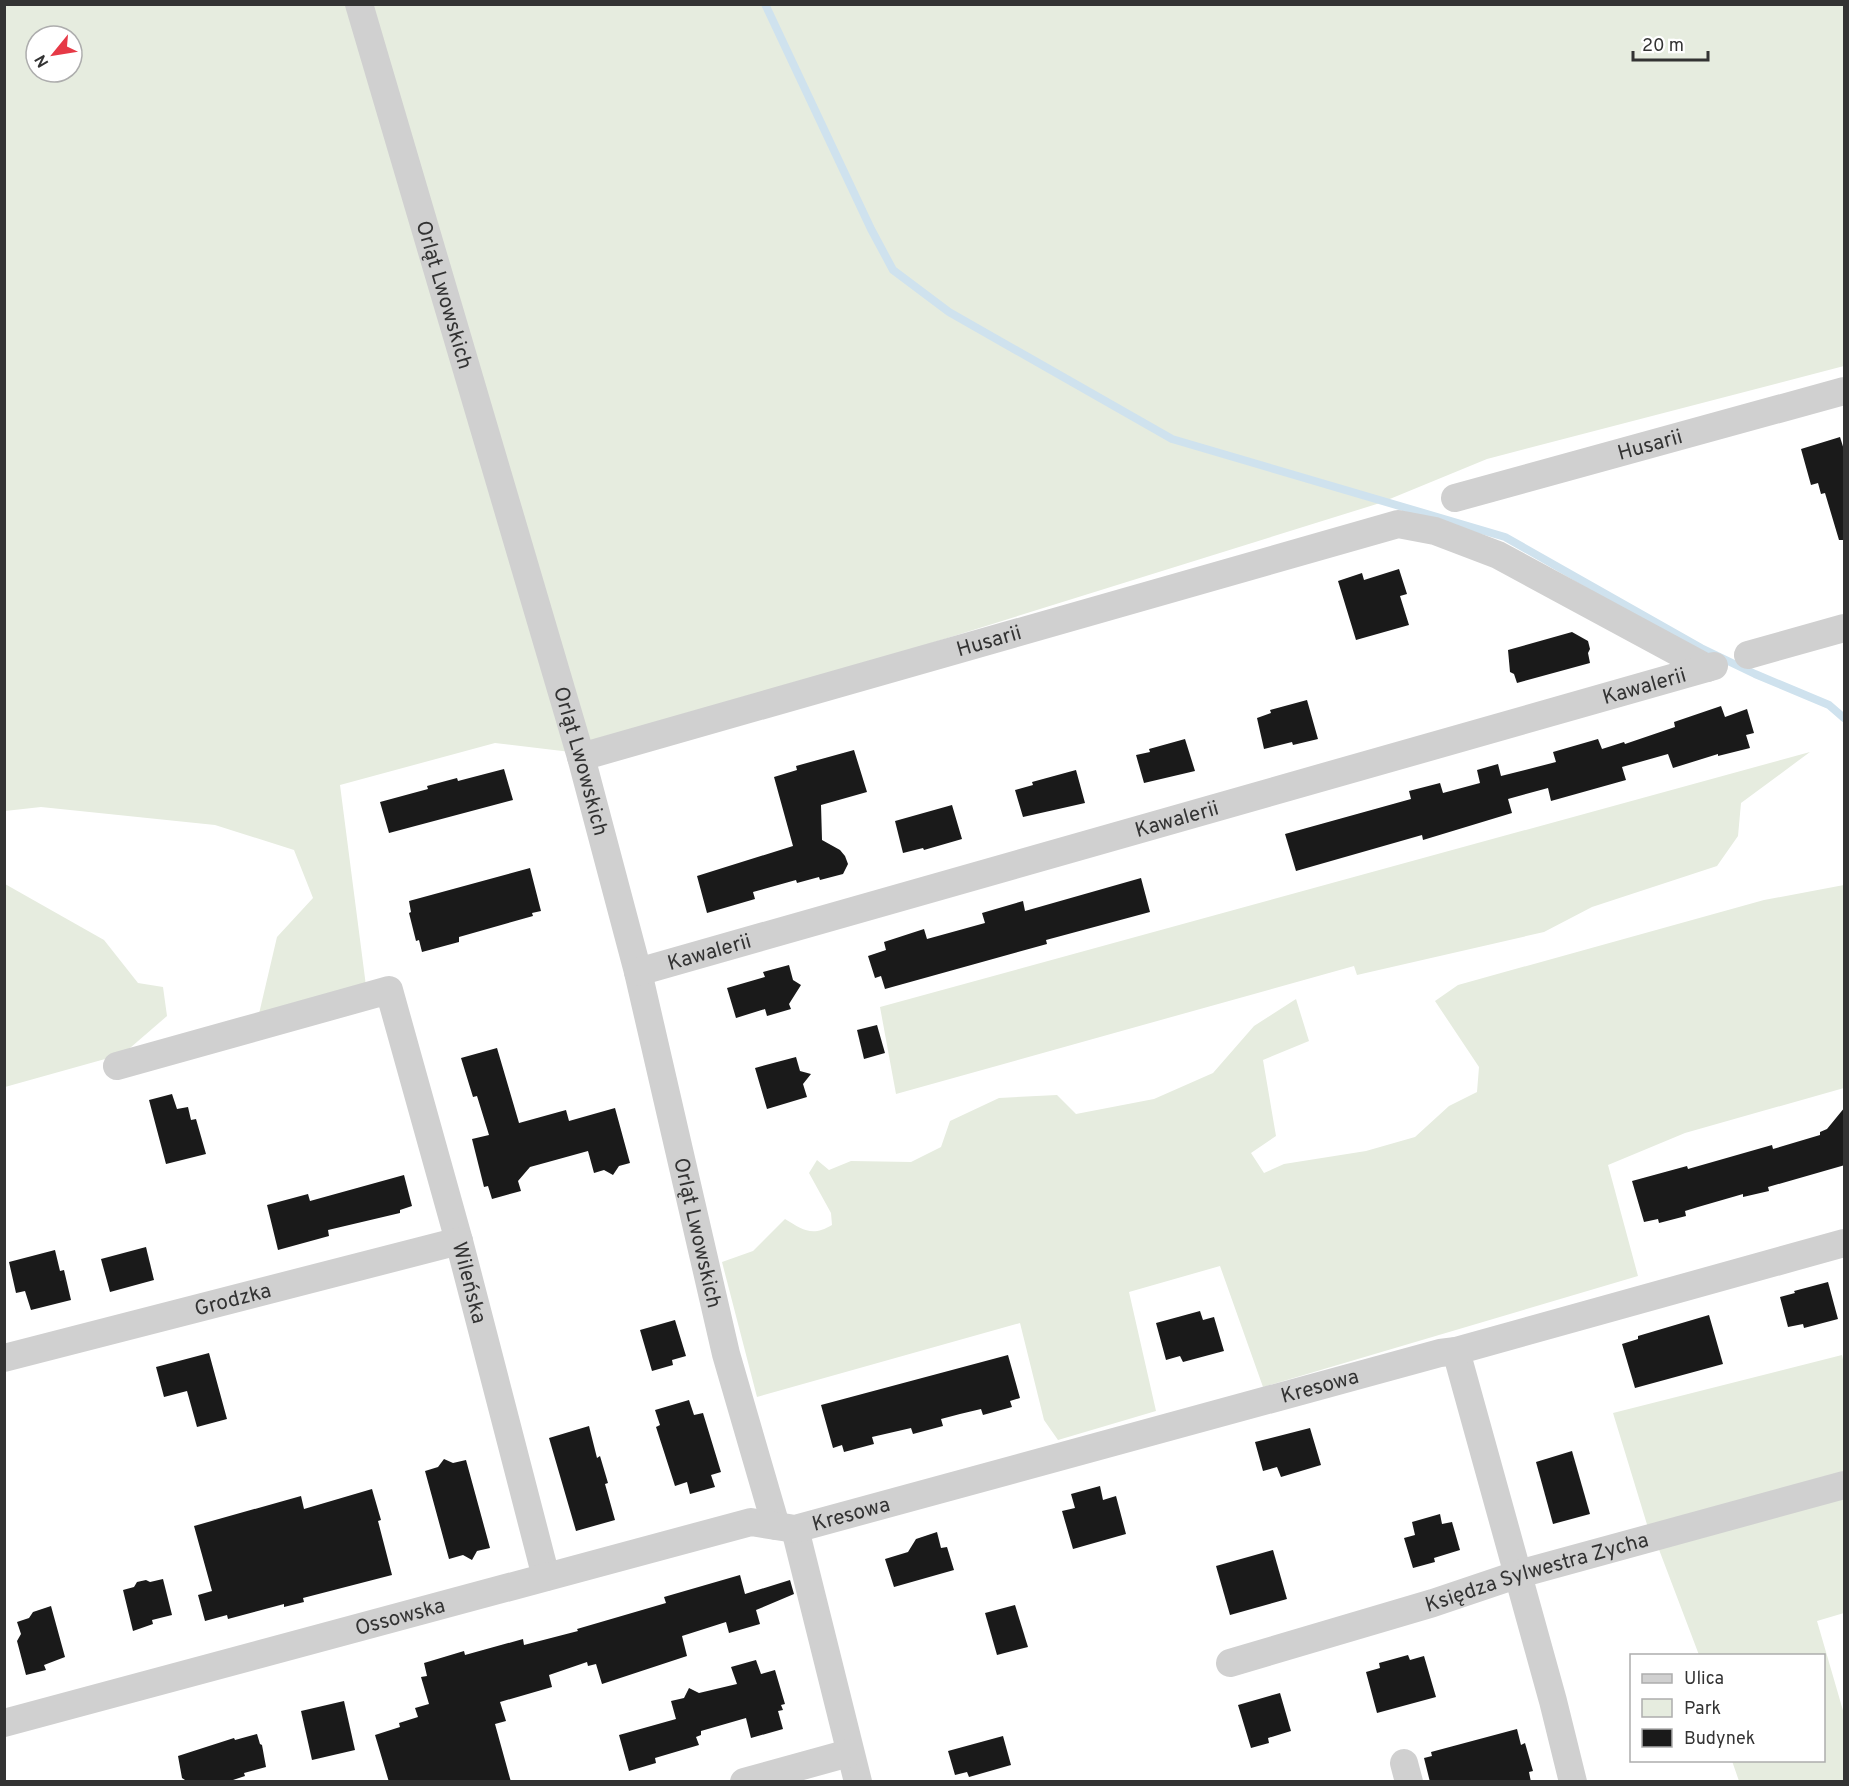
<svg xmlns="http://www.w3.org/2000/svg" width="1849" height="1786" font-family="Overpass,sans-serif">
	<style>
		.green { fill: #e6ecdf; fill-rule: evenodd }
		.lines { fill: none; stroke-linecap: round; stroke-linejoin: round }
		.stream { stroke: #cfe2ee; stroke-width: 8 }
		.building { fill: #1a1a1a }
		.minor { stroke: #d0d0d0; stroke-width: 28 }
		.labels { text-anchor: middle; stroke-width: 6; stroke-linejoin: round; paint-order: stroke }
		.street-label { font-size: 21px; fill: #333; stroke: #fff }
	</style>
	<rect width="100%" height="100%" fill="#fff"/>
	<g class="green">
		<path d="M5,5H1844V366L1487,459L1380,503L579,753L495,743L340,785L366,986L258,1018L277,937L313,898L294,850L215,825L41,807L5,811ZM36,36H72V72H36Z"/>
		<polygon points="1810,752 1741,803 1738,836 1717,866 1592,907 1544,932 1357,975 1354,966 896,1094 880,1007"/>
		<polygon points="5,884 104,940 138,983 163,987 167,1016 123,1054 5,1087"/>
		<path d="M1844,885V1088L1685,1133L1608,1165L1638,1276L1263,1387L1220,1266L1129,1292L1156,1411L1058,1440L1044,1420L1020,1323L757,1397L722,1262L753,1251L785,1219C803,1230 812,1237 832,1225L831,1213L809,1173L817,1160L829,1170L851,1161L911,1162L941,1147L950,1121L999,1098L1057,1095L1076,1114L1154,1099L1213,1073L1254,1026L1296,999L1309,1041L1263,1060L1276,1136L1251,1153L1264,1173L1284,1164L1366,1151L1415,1137L1449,1106L1477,1092L1479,1067L1435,1001L1458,985L1764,900Z"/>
		<polygon points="1842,1355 1844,1364 1844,1613 1817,1621 1844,1714 1844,1781 1739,1781 1732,1761 1824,1760 1824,1656 1699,1655 1655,1539 1649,1531 1613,1413"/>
	</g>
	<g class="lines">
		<polyline class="stream" points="765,4 871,229 893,270 949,312 1172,439 1505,537 1701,648 1755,674 1829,705 1844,718"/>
	</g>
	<g class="building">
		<polygon points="1840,437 1845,453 1845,540 1839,540 1825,493 1821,494 1818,483 1811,485 1801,449"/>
		<polygon points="1399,569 1407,594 1400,596 1409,625 1356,640 1338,581 1362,573 1364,580"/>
		<polygon points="1572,632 1588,641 1590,649 1588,653 1590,663 1517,683 1514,674 1510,672 1508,650"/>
		<polygon points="1307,700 1318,739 1293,745 1292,742 1264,749 1257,718 1271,713 1270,710"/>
		<polygon points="1721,706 1725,717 1747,709 1754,733 1746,735 1750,748 1718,756 1718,754 1673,768 1668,754 1622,767 1626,780 1551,801 1548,788 1508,799 1512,813 1423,840 1422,835 1296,871 1285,834 1411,799 1409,791 1440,783 1443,793 1480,783 1477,770 1498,764 1501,776 1556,762 1553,752 1598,739 1602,749 1624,742 1625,744 1675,727 1674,722"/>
		<polygon points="1185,739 1195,771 1144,783 1136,755 1150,752 1149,749"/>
		<polygon points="854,750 867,792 821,805 822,840 840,850 845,856 848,864 843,874 820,880 819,877 797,883 796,880 753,892 755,899 707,913 697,876 793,846 774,777 797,770 796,766"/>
		<polygon points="504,769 513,800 389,833 380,802 428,789 427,786 457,778 458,781"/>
		<polygon points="1076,770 1085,803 1023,817 1015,790 1033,785 1032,782"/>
		<polygon points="952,805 962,839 924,850 923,848 903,853 895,821"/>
		<polygon points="530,868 541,911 532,913 533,916 459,937 459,942 422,952 419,940 416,941 409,913 411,912 409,901"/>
		<polygon points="1141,878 1150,912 1046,940 1047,944 885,989 881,976 875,978 868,956 886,950 884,942 924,929 927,939 985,923 982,913 1023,901 1025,911"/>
		<polygon points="789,965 793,980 801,985 789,1004 791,1009 767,1016 765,1009 736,1018 727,988 765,977 763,972"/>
		<polygon points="877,1025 885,1053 864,1059 857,1030"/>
		<polygon points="497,1048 519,1123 566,1110 569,1121 615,1108 630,1163 619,1166 613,1175 604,1170 594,1173 588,1151 530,1167 518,1181 521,1191 492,1199 488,1186 484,1187 472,1139 489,1135 477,1096 473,1097 461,1058"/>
		<polygon points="796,1057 800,1071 811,1074 803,1084 807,1097 767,1109 755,1068"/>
		<polygon points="172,1094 177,1109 188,1107 191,1120 196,1119 206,1154 166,1164 149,1100"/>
		<polygon points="1845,1107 1845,1165 1768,1187 1769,1191 1743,1197 1743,1194 1698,1207 1685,1211 1686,1216 1659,1223 1658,1219 1644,1222 1632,1181 1687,1166 1688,1169 1772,1145 1773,1149 1820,1135 1820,1132 1827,1129"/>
		<polygon points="404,1175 412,1206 400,1210 400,1213 328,1230 329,1236 278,1250 267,1205 308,1194 310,1201"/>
		<polygon points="146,1247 154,1280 110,1292 101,1259"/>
		<polygon points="55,1250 60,1271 64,1270 71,1300 31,1310 25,1291 16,1293 9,1262"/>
		<polygon points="1828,1282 1838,1319 1804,1328 1803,1324 1788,1327 1780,1297 1795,1293 1794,1291"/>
		<polygon points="1200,1311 1203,1320 1214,1317 1224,1351 1183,1362 1180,1356 1166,1360 1156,1323"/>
		<polygon points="1709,1315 1723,1364 1635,1388 1622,1344 1638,1339 1638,1336"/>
		<polygon points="675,1320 686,1356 672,1360 673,1365 652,1371 640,1330"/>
		<polygon points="209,1353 227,1419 197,1427 187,1391 164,1397 156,1367"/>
		<polygon points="1008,1355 1020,1398 1010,1401 1012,1407 983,1415 981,1409 960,1414 941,1419 943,1426 913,1434 911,1428 872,1437 874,1444 844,1452 842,1445 833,1448 821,1405"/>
		<polygon points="689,1400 694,1415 703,1413 721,1472 711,1475 715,1487 690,1494 687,1482 675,1486 656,1427 660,1425 655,1410"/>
		<polygon points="589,1426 597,1458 600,1456 608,1483 605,1484 615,1520 576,1531 549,1438"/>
		<polygon points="1310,1428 1321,1465 1281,1477 1277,1467 1263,1471 1255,1442"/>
		<polygon points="1572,1451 1590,1514 1553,1524 1536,1462"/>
		<polygon points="444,1459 453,1463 466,1460 490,1548 477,1551 472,1560 463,1555 449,1559 425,1471 438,1467"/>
		<polygon points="1100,1486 1103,1500 1116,1496 1126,1534 1073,1549 1062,1511 1075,1508 1071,1494"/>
		<polygon points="372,1489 381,1520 378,1521 392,1575 303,1598 304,1602 284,1607 284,1604 228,1619 227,1615 205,1621 198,1595 212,1591 194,1526 301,1496 304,1509"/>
		<polygon points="1440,1514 1442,1524 1452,1522 1460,1550 1434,1558 1435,1562 1413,1568 1404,1538 1415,1535 1412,1522"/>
		<polygon points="937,1532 941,1548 947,1547 954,1570 894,1587 885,1559 908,1552 916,1539"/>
		<polygon points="1273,1550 1287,1599 1230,1615 1216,1566"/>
		<polygon points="740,1575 745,1594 790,1580 794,1594 756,1610 760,1624 729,1633 726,1622 682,1636 687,1656 602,1684 596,1664 588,1666 587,1662 549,1675 552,1687 500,1702 506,1721 495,1724 511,1782 389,1782 375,1735 400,1727 399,1723 418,1717 415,1708 429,1704 421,1677 427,1676 424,1663 464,1651 465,1655 523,1639 524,1645 578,1631 577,1629 666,1603 664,1597"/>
		<polygon points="163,1579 172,1615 152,1620 153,1624 133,1631 123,1590 134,1587 137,1582 146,1580 150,1582"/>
		<polygon points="1015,1605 1028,1647 997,1655 985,1613"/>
		<polygon points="51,1606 65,1657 44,1665 46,1670 26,1675 17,1641 21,1634 17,1622 29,1618 33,1612"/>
		<polygon points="1408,1655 1410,1660 1424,1656 1436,1697 1377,1713 1366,1672 1380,1668 1379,1663"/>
		<polygon points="756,1660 761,1674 775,1670 785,1704 781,1705 783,1710 778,1711 783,1729 751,1738 746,1718 701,1731 701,1735 696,1737 699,1745 655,1758 656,1763 629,1771 619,1735 676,1719 671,1701 684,1698 689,1688 699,1693 737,1684 731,1667"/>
		<polygon points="1280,1693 1291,1731 1268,1738 1269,1743 1251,1748 1238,1705"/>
		<polygon points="344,1701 355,1750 312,1760 301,1711"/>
		<polygon points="1517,1729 1521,1745 1525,1743 1533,1771 1529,1772 1531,1782 1430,1782 1424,1758 1432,1756 1431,1752"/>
		<polygon points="257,1734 260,1744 262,1745 266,1767 244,1773 245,1776 227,1782 188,1782 182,1778 178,1756 234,1738 235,1740"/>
		<polygon points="1003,1736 1011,1765 969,1777 967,1772 955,1775 948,1751"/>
	</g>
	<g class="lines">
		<g class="minor">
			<path id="s1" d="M359,4L581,757L638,972L726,1354L776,1526"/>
			<path id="s2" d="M1455,498L1844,391"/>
			<polyline points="1748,655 1844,628"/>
			<path id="s3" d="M581,757L1398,524L1435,531L1498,555L1707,668"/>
			<path id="s4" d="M638,972L1714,666"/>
			<path id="s5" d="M117,1066L389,990L459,1241L546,1577"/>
			<polyline points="1456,1351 1553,1701 1573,1782"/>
			<path id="s6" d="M4,1358L459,1241"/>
			<polyline points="795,1529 858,1782"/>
			<path id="s7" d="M1230,1663L1433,1603L1519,1574L1844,1485"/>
			<path id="s8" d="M4,1723L751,1522L795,1529L1440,1353L1456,1351L1844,1243"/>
			<polyline points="1404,1763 1409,1782"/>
			<polyline points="744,1782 849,1753"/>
		</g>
	</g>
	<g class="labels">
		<g class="street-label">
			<text dy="7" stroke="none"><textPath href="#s1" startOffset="303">Orląt Lwowskich</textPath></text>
			<text dy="7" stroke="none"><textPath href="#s2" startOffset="202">Husarii</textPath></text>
			<text dy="7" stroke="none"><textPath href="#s3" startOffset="424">Husarii</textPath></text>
			<text dy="7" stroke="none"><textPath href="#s4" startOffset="1046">Kawalerii</textPath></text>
			<text dy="7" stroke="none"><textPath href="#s1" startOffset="789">Orląt Lwowskich</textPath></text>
			<text dy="7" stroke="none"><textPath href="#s4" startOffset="560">Kawalerii</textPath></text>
			<text dy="7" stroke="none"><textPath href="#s4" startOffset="74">Kawalerii</textPath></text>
			<text dy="7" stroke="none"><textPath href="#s1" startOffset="1275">Orląt Lwowskich</textPath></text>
			<text dy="7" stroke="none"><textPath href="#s5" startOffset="586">Wileńska</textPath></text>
			<text dy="7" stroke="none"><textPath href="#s6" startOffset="236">Grodzka</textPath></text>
			<text dy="7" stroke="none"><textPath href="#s8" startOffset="1362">Kresowa</textPath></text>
			<text dy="7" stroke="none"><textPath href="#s8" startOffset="876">Kresowa</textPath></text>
			<text dy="7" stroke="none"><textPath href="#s7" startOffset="320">Księdza Sylwestra Zycha</textPath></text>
			<text dy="7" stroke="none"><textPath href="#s8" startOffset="410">Ossowska</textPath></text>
		</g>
	</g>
	<rect width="1849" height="1786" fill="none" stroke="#333333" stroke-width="12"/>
	<rect x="1630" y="1654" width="195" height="108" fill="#ffffff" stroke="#adadad" stroke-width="1.5"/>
	<rect x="1642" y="1674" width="30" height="9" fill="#d0d0d0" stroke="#adadad" stroke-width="1.5"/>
	<text x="1684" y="1684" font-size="18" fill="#333333">Ulica</text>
	<rect x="1642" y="1699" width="30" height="18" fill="#e6ecdf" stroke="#adadad" stroke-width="1.5"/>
	<text x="1684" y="1714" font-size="18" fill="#333333">Park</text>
	<rect x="1642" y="1729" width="30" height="18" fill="#1a1a1a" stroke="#adadad" stroke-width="1.5"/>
	<text x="1684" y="1744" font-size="18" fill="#333333">Budynek</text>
	<g transform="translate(54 54) rotate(240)"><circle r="28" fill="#ffffff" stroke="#adadad" stroke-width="1.5"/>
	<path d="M0-4.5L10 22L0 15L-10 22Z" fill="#e63946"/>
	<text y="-9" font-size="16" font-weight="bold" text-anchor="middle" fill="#333333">N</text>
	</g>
	<path d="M1633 51v9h75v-9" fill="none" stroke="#333333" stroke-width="3"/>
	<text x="1642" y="51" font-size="18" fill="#333333" stroke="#ffffff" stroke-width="4.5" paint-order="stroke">20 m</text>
</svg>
